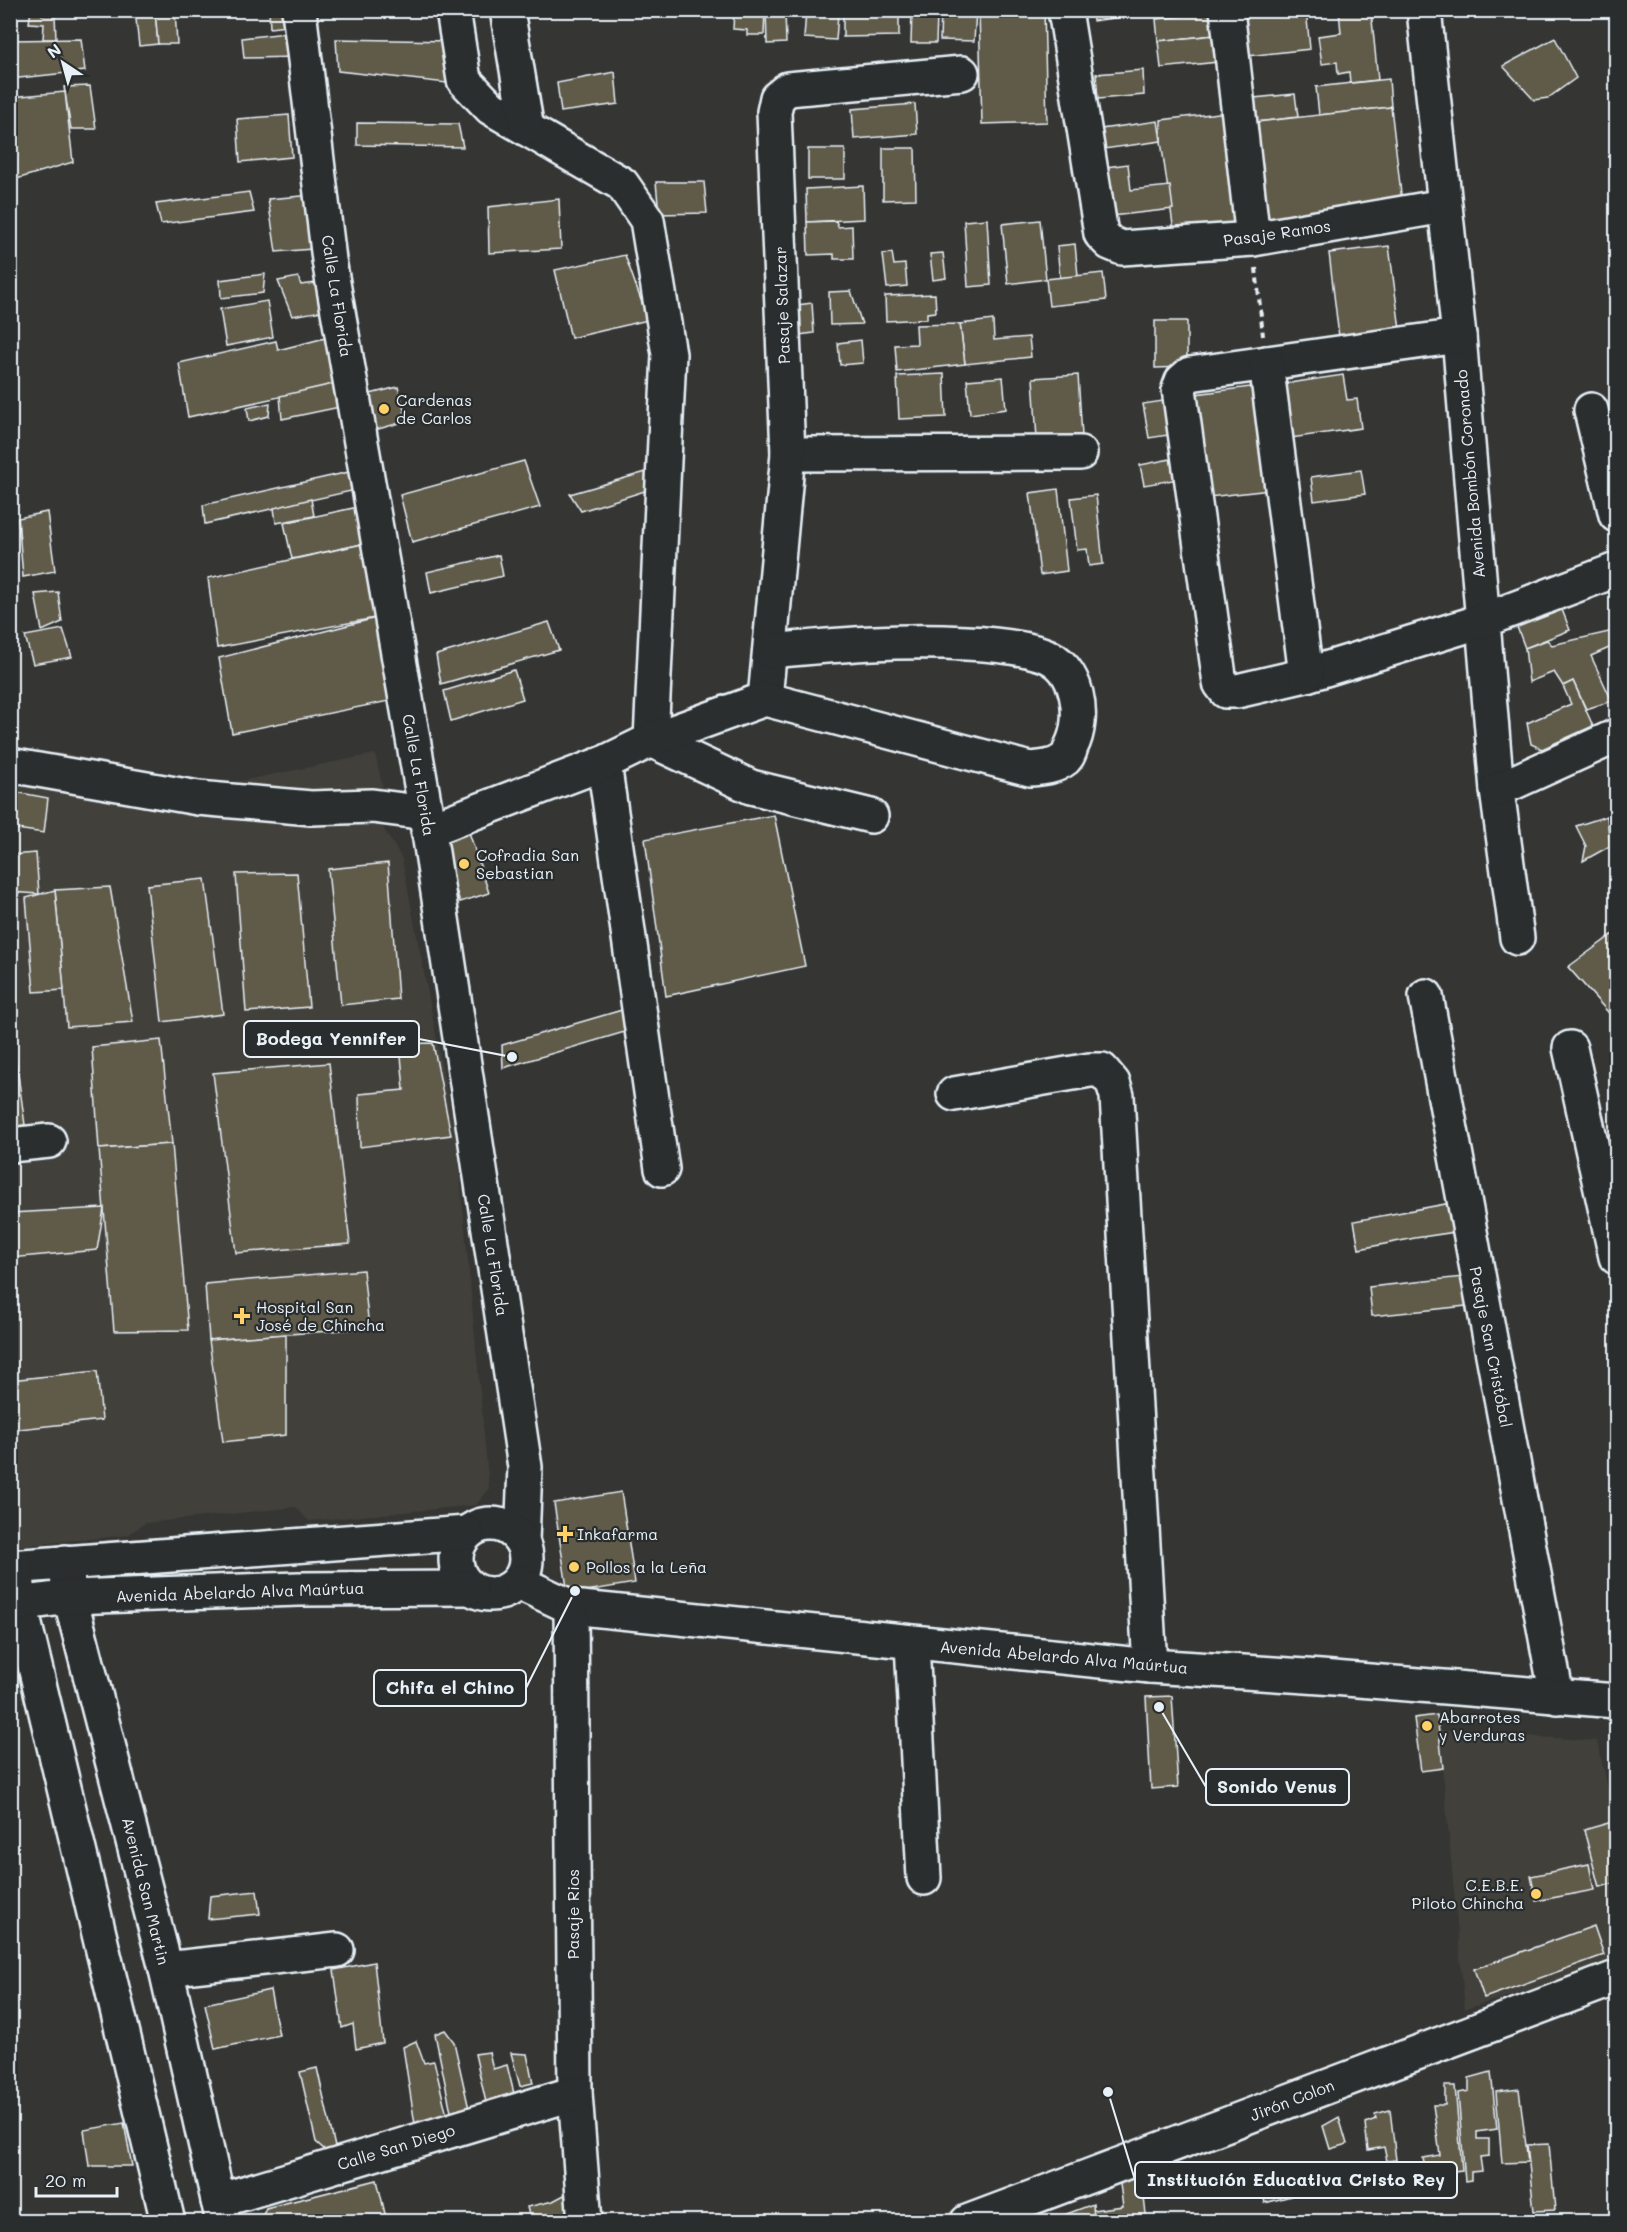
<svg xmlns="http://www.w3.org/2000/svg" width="1627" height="2232" font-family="Mali,sans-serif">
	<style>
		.built { fill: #42413b }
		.building { fill: #615a4a; stroke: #e8f1f8; stroke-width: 1.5 }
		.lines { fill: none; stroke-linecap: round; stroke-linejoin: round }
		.minor-casing { stroke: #e8f1f8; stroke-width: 38 }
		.path { stroke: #e8f1f8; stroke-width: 4; stroke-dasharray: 6 4.5; stroke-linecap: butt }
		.minor { stroke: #2a2d2e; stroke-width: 33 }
		.poi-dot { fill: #ffd166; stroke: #2a2d2e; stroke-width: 2 }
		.labels { text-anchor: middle; stroke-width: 4.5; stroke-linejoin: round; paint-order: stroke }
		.street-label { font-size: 16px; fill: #e8f1f8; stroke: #2a2d2e }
		.poi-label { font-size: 16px; fill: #e8f1f8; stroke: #2a2d2e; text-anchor: start }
		.leader { fill: none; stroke: #e8f1f8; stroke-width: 2 }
		.callout-dot { fill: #e8f1f8; stroke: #2a2d2e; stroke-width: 2 }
		.callout { fill: #2a2d2e; stroke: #e8f1f8; stroke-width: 2 }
		.callout-label { font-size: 18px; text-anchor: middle; font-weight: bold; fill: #e8f1f8 }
	</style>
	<rect width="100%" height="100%" fill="#353634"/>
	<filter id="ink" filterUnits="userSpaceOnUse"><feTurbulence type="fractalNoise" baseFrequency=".0167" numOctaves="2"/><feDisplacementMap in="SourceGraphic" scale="12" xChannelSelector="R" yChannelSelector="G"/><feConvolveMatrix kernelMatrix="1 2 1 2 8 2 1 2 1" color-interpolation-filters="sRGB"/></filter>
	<g filter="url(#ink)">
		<g class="built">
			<polygon points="10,748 67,754 221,785 375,754 385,798 380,823 402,859 457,1144 489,1489 476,1505 309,1521 296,1507 145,1523 128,1535 11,1547"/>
			<polygon points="1439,1730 1597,1741 1616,1823 1616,1964 1465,2009"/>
		</g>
		<g class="building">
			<polygon points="31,10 42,10 42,15 55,15 56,39 43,39 44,24 29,23"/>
			<polygon points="135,10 155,10 158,44 139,46"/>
			<polygon points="155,10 175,10 177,44 158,44"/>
			<polygon points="269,10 292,10 294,25 270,28"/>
			<polygon points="734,10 765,10 764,35 747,35 747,30 733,29"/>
			<polygon points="766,10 785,10 786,43 767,44"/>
			<polygon points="843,10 899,10 899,36 843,37"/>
			<polygon points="912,10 931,10 931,16 937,15 936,43 911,43"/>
			<polygon points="941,10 976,11 974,41 940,40"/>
			<polygon points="979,10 1044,10 1047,122 982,124"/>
			<polygon points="1092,10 1151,10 1152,13 1093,21"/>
			<polygon points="1243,10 1306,10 1310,49 1247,56"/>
			<polygon points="1339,10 1371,10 1378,80 1350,83 1349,72 1338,74 1337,62 1322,64 1318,36 1341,33"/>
			<polygon points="806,11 838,14 836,40 804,38"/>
			<polygon points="1213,13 1215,35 1158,41 1156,19"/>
			<polygon points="294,32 297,57 244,58 242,38"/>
			<polygon points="1215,35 1218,62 1161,68 1158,41"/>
			<polygon points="1555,38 1576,78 1548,98 1534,100 1503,66"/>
			<polygon points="81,39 85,71 10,79 10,40"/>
			<polygon points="336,39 450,41 456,84 338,71"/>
			<polygon points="1143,70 1144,95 1098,99 1096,74"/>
			<polygon points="615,72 618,104 561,112 557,83"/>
			<polygon points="1389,79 1391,107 1319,115 1316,87"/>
			<polygon points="90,86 96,129 71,129 64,87"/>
			<polygon points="65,92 73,162 10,181 10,97"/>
			<polygon points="1295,94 1298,117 1257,122 1254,98"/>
			<polygon points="915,104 917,134 854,139 852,109"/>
			<polygon points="1391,107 1402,202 1296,214 1298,231 1269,234 1257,122"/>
			<polygon points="1227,112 1241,231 1175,239 1161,141 1161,120"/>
			<polygon points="289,115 292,157 240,162 237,119"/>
			<polygon points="1158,121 1161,141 1104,149 1101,129"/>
			<polygon points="357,123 458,124 463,147 357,145"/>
			<polygon points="883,148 915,148 916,199 883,200"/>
			<rect x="808" y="149" width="37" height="30"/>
			<polygon points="1128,164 1131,190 1170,186 1173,209 1112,216 1106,167"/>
			<polygon points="656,182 704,182 707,213 659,214"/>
			<polygon points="863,186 864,219 807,222 806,189"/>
			<polygon points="249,192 254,212 161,224 156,204"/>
			<polygon points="313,195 324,248 276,252 268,199"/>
			<polygon points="559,199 561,249 489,253 488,207"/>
			<polygon points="987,219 991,285 968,287 964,221"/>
			<polygon points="1040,220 1046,279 1008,284 1002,224"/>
			<polygon points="836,221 838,227 852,226 853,259 834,259 834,254 808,255 807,222"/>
			<polygon points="1075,244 1078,276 1060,278 1057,246"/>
			<polygon points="1389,246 1401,337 1340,345 1329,253"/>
			<polygon points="892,253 894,265 905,264 907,286 887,288 883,254"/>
			<polygon points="943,253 946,278 933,280 930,254"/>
			<polygon points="625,255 648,320 571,338 555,270"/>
			<polygon points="1103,273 1106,300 1049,306 1046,279"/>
			<polygon points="265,274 263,293 221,298 220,280"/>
			<polygon points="298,277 301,285 323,282 329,310 292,316 278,281"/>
			<polygon points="851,291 862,324 830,325 829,292"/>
			<polygon points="935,294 936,312 927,313 927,319 886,321 885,296"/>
			<polygon points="267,301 273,337 226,346 220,309"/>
			<polygon points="812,303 814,333 799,335 797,305"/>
			<polygon points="993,320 994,340 1029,337 1031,357 965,364 960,324"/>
			<polygon points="1155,321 1187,321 1187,367 1155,368"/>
			<polygon points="960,324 965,364 897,372 895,345 917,344 916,325"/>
			<polygon points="329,337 339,384 188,417 179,363 276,341 278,350"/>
			<polygon points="861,340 863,363 840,365 838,343"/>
			<polygon points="944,374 946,417 899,419 897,376"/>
			<polygon points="1078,375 1082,436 1037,439 1033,378"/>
			<polygon points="1343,375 1347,400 1357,399 1361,428 1291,438 1283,384"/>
			<polygon points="1003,377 1006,409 970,414 967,380"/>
			<polygon points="333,384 340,407 282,419 280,396"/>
			<polygon points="1258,386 1270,490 1200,498 1188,395"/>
			<polygon points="398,387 407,421 371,431 362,396"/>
			<polygon points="1169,400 1175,434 1149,438 1143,404"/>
			<polygon points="270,403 269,416 249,421 247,408"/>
			<polygon points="1176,458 1179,479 1144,485 1140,465"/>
			<polygon points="524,461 540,507 412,542 400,495"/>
			<polygon points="1361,470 1365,494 1314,501 1311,477"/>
			<polygon points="349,472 351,491 205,524 203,505"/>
			<polygon points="646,472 648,490 581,511 570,494"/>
			<polygon points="1058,489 1067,571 1040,575 1030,493"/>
			<polygon points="1096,495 1103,564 1089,566 1087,549 1077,550 1071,498"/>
			<polygon points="311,499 314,516 276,523 274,508"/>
			<polygon points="358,507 367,543 292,559 284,523"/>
			<polygon points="47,512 55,571 23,577 18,518"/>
			<polygon points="367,543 380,617 217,648 208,578"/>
			<polygon points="499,555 503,576 431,593 427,572"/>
			<polygon points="58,592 62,622 42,631 35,594"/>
			<polygon points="1559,602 1570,630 1525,648 1514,619"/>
			<polygon points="380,617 389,701 232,733 219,658"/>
			<polygon points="549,622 559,650 441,684 436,655"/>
			<polygon points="63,629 72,657 33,664 25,636"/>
			<polygon points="1613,631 1616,636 1616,645 1591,656 1612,701 1586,709 1573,681 1563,686 1554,672 1529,682 1525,648 1547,640 1552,645"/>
			<polygon points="514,670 523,699 451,721 444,691"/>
			<polygon points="1573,681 1593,726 1542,749 1531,744 1527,723 1571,704 1563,686"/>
			<polygon points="10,791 48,798 44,833 10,828"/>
			<polygon points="774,815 805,966 666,996 645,839"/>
			<polygon points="1607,816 1610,846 1583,861 1586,846 1576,826"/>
			<polygon points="467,826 489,893 460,902 438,835"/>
			<polygon points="36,853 39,894 10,892 10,855"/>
			<polygon points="388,863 398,999 341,1005 328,869"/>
			<polygon points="297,873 309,1007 246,1012 236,874"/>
			<polygon points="205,879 223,1014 162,1022 147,885"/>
			<polygon points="110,887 133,1022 67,1027 55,890"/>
			<polygon points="55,890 64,990 34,992 26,898"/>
			<polygon points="1616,932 1616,1021 1568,967"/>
			<polygon points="622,1010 628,1031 503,1068 502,1045"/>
			<polygon points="10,1016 25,1125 10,1127"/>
			<polygon points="161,1040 172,1144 99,1149 92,1047"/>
			<polygon points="433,1043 451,1135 360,1147 359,1094 404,1090 400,1044"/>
			<polygon points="329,1063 350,1244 236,1253 213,1073"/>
			<polygon points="172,1144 188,1330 114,1331 99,1149"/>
			<polygon points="1451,1203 1455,1232 1415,1238 1359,1249 1354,1221"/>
			<polygon points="104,1208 97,1250 10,1258 10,1213"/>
			<polygon points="363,1270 369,1328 209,1340 205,1284"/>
			<polygon points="1463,1277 1466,1306 1372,1316 1369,1287"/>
			<polygon points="286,1334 286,1435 223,1442 209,1340"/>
			<polygon points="97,1371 102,1420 10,1430 10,1380"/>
			<polygon points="621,1492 635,1583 568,1594 554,1503"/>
			<polygon points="10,1632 19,1666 10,1669"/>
			<polygon points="1172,1696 1178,1787 1151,1789 1146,1697"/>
			<polygon points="1437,1715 1443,1768 1421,1771 1414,1718"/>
			<polygon points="1612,1822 1616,1840 1616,1883 1599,1887 1584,1830"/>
			<polygon points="1589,1864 1594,1890 1536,1901 1531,1876"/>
			<polygon points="257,1891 260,1914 208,1919 210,1896"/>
			<polygon points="1594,1926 1604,1955 1484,1998 1474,1969"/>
			<polygon points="374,1962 383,2043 356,2049 353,2024 342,2028 334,1970"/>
			<polygon points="270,1990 279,2035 215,2049 205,2004"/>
			<polygon points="445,2030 454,2042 469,2109 451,2112 435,2034"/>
			<polygon points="416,2041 424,2063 434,2061 448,2120 416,2131 403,2047"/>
			<polygon points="489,2052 493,2069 507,2065 516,2102 487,2107 475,2054"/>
			<polygon points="511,2053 527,2054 533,2083 520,2086"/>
			<polygon points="317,2068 335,2147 325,2150 316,2142 300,2072"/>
			<polygon points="1491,2072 1497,2129 1477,2132 1477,2139 1489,2139 1489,2156 1480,2157 1482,2171 1471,2172 1471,2180 1465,2181 1458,2093 1469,2091 1469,2078"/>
			<polygon points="1445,2086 1455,2086 1462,2170 1426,2174 1423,2158 1440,2155 1433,2105 1445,2105"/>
			<polygon points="1519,2089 1528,2162 1502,2163 1496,2092"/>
			<polygon points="1390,2110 1396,2160 1387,2161 1384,2147 1368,2150 1365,2123 1376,2119 1375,2114"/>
			<polygon points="1339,2117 1347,2144 1330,2149 1323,2126"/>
			<polygon points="124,2123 132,2166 89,2166 84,2130"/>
			<polygon points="1549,2144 1555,2210 1534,2211 1527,2145"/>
			<polygon points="1141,2174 1147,2222 1094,2222 1093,2210 1123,2206 1119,2177"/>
			<polygon points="377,2180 387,2222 260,2222 266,2208"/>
			<polygon points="1287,2184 1291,2196 1265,2203 1262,2190"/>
			<polygon points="579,2187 576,2222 531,2222 527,2207 553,2201"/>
			<polygon points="1093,2204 1094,2222 1056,2222 1056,2218"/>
		</g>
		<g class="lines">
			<defs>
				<g id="minor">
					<polyline points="299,10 329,260 426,813 525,1467 522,1541"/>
					<polyline points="453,10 464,80 491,108 622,184 647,220 669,354 651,740 751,787 871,816"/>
					<polyline points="507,10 527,129"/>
					<polyline points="1065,10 1101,234 1110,243 1122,248 1253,239 1444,206"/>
					<polyline points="1227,10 1253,239"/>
					<polyline points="1424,10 1459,336 1497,790 1517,938"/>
					<polyline points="1459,336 1190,374 1182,381 1179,389 1220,683 1226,691 1237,691 1306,675 1482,621 1616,570"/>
					<polyline points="1266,363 1306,675"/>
					<polyline points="1591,410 1616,515"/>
					<polyline points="788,454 1080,453"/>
					<polyline points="765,699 788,454 774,112 777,98 788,89 962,73"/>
					<polyline points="604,763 662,1169"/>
					<polyline points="10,765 198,798 311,808 372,806 426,813"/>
					<polyline points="1497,790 1616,736"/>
					<path d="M428,830L604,763L651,740L765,699L1030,769C1043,768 1055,767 1065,759C1068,756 1070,751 1071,747C1086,718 1079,665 1042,654C1017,646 992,644 966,643C900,639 835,645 770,651"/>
					<polyline points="1426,996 1557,1697"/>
					<polyline points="1570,1048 1616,1257"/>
					<polyline points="954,1094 1090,1070 1102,1070 1113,1083 1117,1096 1150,1666"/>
					<polyline points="10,1145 49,1141"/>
					<circle cx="491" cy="1559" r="35"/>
					<polyline points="65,1562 70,1597 166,1969 223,2222"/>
					<polyline points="10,1567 467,1533"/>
					<polyline points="16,1567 20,1604 168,2222"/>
					<polyline points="518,1582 571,1607 1150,1666 1321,1677 1616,1701"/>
					<polyline points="10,1605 70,1597 299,1589 471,1588"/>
					<polyline points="571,1607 575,2093 585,2222"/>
					<polyline points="912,1643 924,1878"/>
					<polyline points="166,1969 337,1950"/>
					<polyline points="218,2201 575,2093"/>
					<polyline points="967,2222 1616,1978"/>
				</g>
			</defs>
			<use href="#minor" class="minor-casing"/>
			<polyline class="path" points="1256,268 1263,336"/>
			<use href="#minor" class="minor"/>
		</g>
	</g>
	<g class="poi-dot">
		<circle cx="384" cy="409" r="6"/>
		<circle cx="464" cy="864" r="6"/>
		<path d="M239 1307h6v6h6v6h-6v6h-6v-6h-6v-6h6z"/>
		<path d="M562 1525h6v6h6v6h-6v6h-6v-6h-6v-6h6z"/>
		<circle cx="574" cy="1567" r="6"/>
		<circle cx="1427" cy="1726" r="6"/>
		<circle cx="1536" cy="1894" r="6"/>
	</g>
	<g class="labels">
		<g class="street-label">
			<text transform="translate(1277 233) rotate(-8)" y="6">Pasaje Ramos</text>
			<text transform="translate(337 296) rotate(81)" y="6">Calle La Florida</text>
			<text transform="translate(782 305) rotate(-92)" y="6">Pasaje Salazar</text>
			<text transform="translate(1470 474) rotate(-95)" y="6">Avenida Bombón Coronado</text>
			<text transform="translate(419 775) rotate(80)" y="6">Calle La Florida</text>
			<text transform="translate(493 1255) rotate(81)" y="6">Calle La Florida</text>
			<text transform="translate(1491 1347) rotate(79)" y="6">Pasaje San Cristóbal</text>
			<text transform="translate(240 1592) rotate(-2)" y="6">Avenida Abelardo Alva Maúrtua</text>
			<text transform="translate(1064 1657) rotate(5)" y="6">Avenida Abelardo Alva Maúrtua</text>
			<text transform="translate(146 1891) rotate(76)" y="6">Avenida San Martin</text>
			<text transform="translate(573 1914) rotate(-90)" y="6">Pasaje Rios</text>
			<text transform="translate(1292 2100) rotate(-21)" y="6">Jirón Colon</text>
			<text transform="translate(396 2147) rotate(-17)" y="6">Calle San Diego</text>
		</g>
		<g class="poi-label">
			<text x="396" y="406">Cardenas<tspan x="396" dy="18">de Carlos</tspan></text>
			<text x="476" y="861">Cofradia San<tspan x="476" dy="18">Sebastian</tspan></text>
			<text x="256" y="1313">Hospital San<tspan x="256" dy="18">José de Chincha</tspan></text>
			<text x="577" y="1540">Inkafarma</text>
			<text x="586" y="1573">Pollos a la Leña</text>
			<text x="1439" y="1723">Abarrotes<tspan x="1439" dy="18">y Verduras</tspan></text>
			<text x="1524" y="1891" text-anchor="end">C.E.B.E.<tspan x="1524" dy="18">Piloto Chincha</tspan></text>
		</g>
	</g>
	<path class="leader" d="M512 1057L419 1039M575 1591L526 1688M1159 1707L1206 1787M1108 2092L1135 2180"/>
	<g class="callout-dot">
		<circle cx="512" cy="1057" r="6"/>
		<circle cx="575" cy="1591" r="6"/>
		<circle cx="1159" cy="1707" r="6"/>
		<circle cx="1108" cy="2092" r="6"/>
	</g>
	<g class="callout">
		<rect x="244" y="1021" width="175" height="36" rx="6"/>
		<rect x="374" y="1670" width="152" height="36" rx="6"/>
		<rect x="1206" y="1769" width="143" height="36" rx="6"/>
		<rect x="1135" y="2162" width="322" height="36" rx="6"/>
	</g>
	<g class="callout-label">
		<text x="331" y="1045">Bodega Yennifer</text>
		<text x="450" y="1694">Chifa el Chino</text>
		<text x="1277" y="1793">Sonido Venus</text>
		<text x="1296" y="2186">Institución Educativa Cristo Rey</text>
	</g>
	<rect width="1627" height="2232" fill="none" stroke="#2a2d2e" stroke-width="36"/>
	<rect x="18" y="18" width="1591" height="2196" fill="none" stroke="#e8f1f8" stroke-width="2" filter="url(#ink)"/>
	<g transform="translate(63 63) rotate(324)" stroke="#2a2d2e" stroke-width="4.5" paint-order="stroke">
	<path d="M0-4.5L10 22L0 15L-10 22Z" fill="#e8f1f8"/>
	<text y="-9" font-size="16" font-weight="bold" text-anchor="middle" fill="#e8f1f8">N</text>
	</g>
	<path d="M36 2187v9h81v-9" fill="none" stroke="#e8f1f8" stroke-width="3"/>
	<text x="45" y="2187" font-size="18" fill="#e8f1f8" stroke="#2a2d2e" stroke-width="4.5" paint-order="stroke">20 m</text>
</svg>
